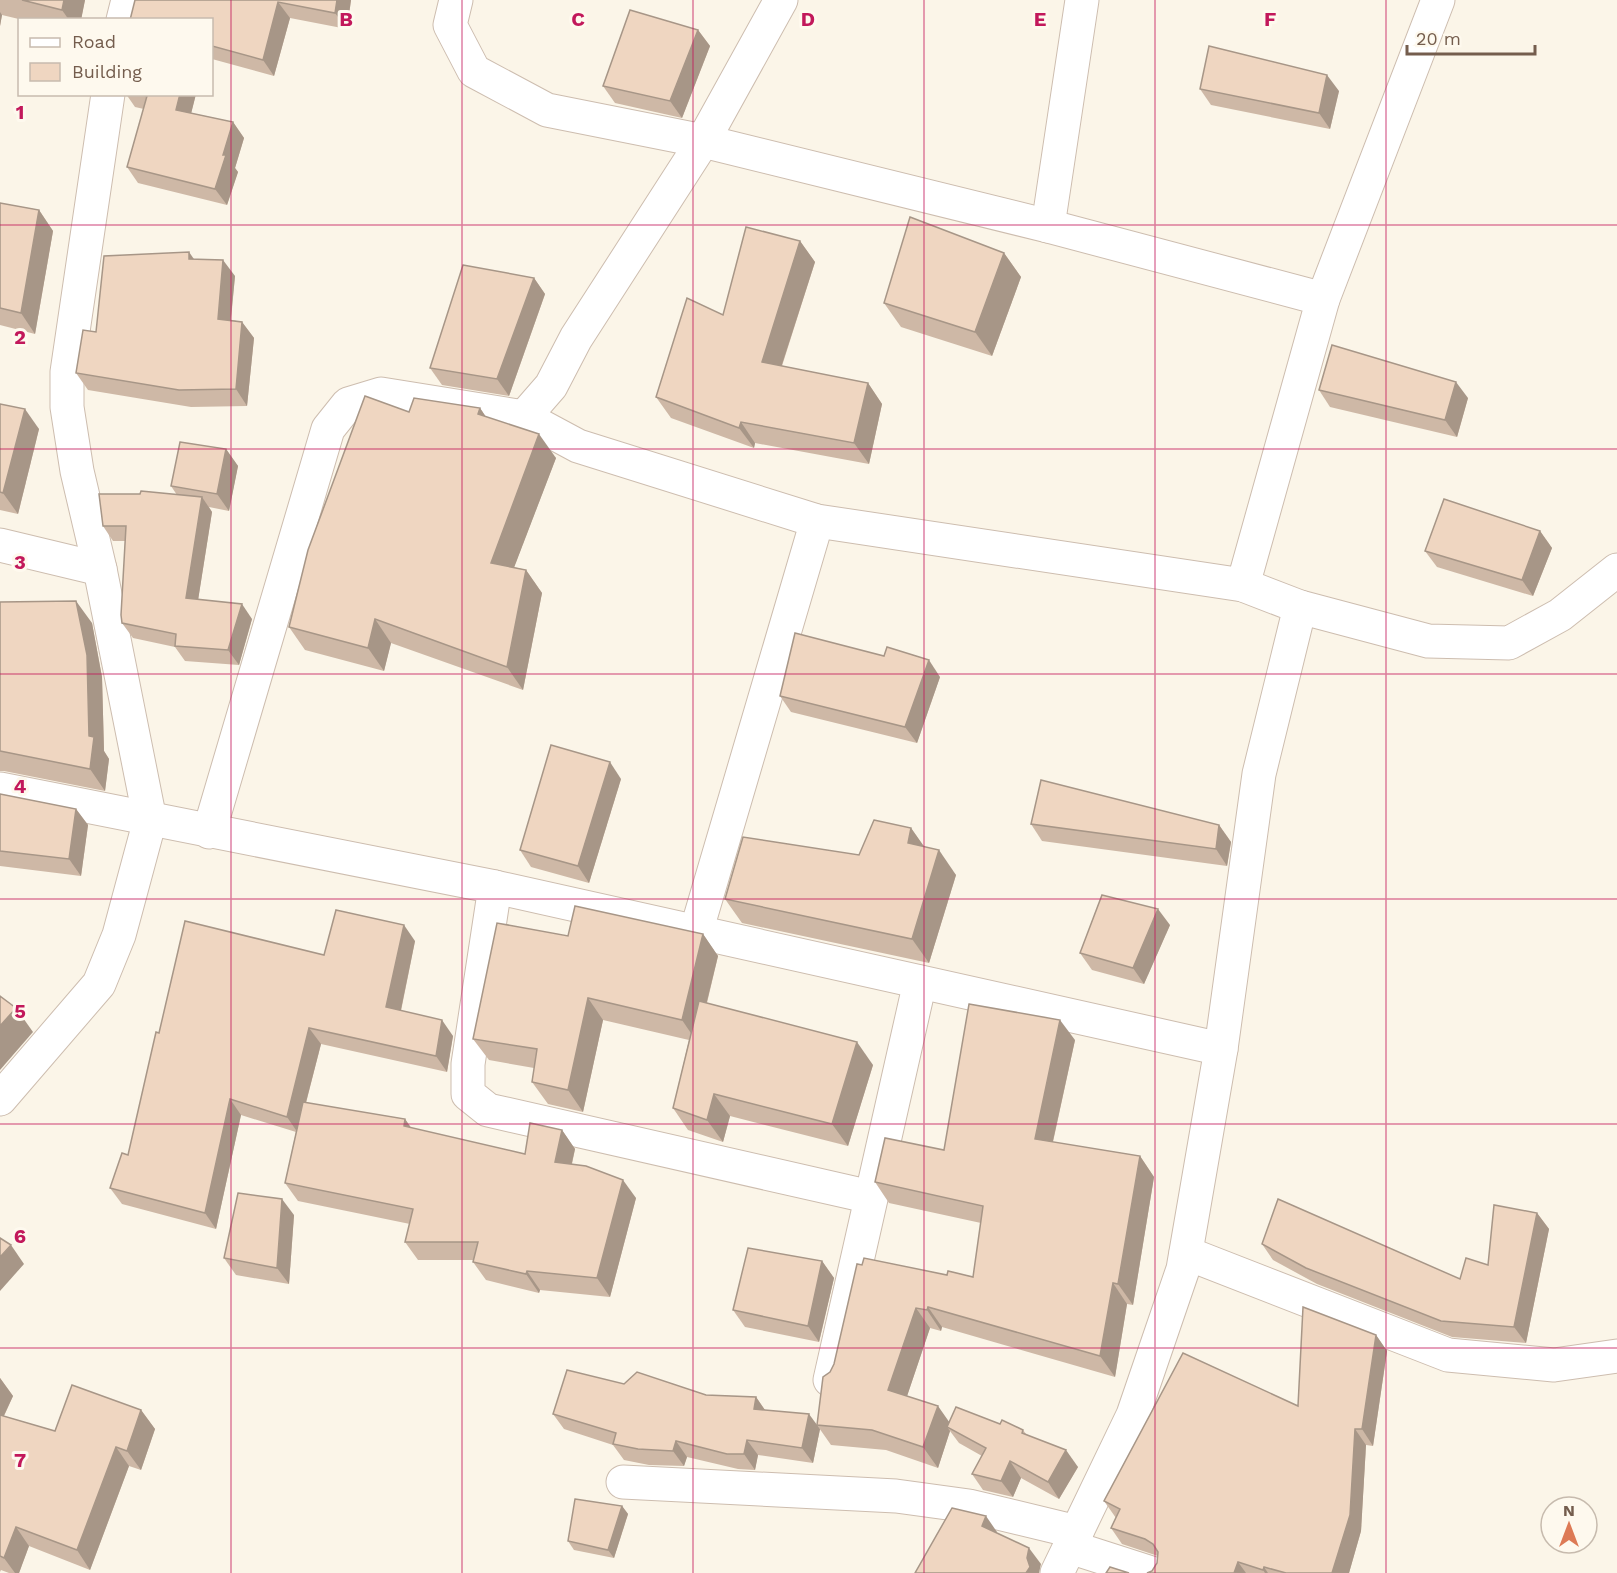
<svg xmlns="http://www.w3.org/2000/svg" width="1617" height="1573" font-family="'Work Sans',sans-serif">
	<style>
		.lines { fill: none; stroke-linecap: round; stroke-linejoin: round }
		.minor-casing { stroke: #cdbdaf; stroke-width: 35 }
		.minor { stroke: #fff; stroke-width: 33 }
		.wall { fill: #ceb8a6 }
		.shaded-wall { fill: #a79687 }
		.building { fill: #efd6c1; stroke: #a79687; stroke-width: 1.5 }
		.grid { fill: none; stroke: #c2185b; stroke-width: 1.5; stroke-opacity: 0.55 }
		.grid-label { font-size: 20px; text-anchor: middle; font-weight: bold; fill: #c2185b; stroke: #fef9ee; stroke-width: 6; stroke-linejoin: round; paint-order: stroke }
	</style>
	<rect width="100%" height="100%" fill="#fbf5e8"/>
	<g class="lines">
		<defs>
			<g id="minor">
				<polyline points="456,0 450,25 474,71 547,110 703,141 1048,226 1323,299 1243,585"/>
				<polyline points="781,0 703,141 576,338 551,386 524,417 578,446 817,521 1243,585 1300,607 1259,774 1221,1049 1183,1269 1133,1415 1057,1573"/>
				<polyline points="123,20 128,0"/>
				<polyline points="1048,226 1082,0"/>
				<polyline points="1323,299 1438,0"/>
				<polyline points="0,545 100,569"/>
				<polyline points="1300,607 1428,641 1509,643 1560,615 1617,570"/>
				<polyline points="0,789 495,887 1221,1049"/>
				<polyline points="209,832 328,429 348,404 381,394 524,417"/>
				<polyline points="495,887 468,1064 468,1094 488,1110 871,1197"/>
				<polyline points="696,932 817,521"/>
				<polyline points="0,1099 99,984 119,935 150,820 100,569 77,471 67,407 67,372 108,94"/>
				<polyline points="1186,1253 1448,1355 1554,1365 1617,1356"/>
				<polyline points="830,1380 920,982"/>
				<polyline points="623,1482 896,1496 969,1506 1077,1532"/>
				<polyline points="1070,1547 1151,1573"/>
			</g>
		</defs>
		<use href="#minor" class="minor-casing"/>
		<use href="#minor" class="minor"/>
	</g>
	<g class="wall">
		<polygon points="0,0 85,0 81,20 23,20 2,15 0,26"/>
		<polygon points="135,0 351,0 347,29 290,18 274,76 212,59 212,20"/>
		<polygon points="698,30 710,46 682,118 615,103 603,86"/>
		<polygon points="1200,89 1339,91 1330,129 1211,105"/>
		<polygon points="126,94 196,94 191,113 233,122 244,138 235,168 238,172 227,205 138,183 127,167 144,109 135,107"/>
		<polygon points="0,203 39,210 53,231 35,334 0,325"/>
		<polygon points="800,241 815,262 782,366 868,383 882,404 869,464 755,443 754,448 671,418 656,397 723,315"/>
		<polygon points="1004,253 1021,277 992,356 901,327 884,303"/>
		<polygon points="194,259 235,276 231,320 242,322 254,338 247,406 191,407 88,390 76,373 96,332"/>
		<polygon points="534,278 545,294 509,396 442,385 430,368"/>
		<polygon points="1319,390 1468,398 1457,437 1330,407"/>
		<polygon points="0,404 39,429 18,514 0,510"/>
		<polygon points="480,408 486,417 556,458 514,567 526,570 542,593 523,690 391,643 384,671 305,650 289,627 409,412"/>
		<polygon points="226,449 238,466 229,511 209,507 212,512 198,600 252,619 239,665 185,661 175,647 133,638 122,623 125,541 113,541 103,526 177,495 171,486"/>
		<polygon points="1540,531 1552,548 1533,596 1437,567 1425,551"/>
		<polygon points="0,602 92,623 102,677 104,751 109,759 105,791 4,771 0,771"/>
		<polygon points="940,677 917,743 791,712 780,696"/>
		<polygon points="621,779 589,883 531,867 520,850"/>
		<polygon points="0,794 76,809 88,825 81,876 0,866"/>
		<polygon points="1031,824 1219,825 1231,842 1227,866 1042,841"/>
		<polygon points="911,828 924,847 956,875 929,963 742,923 725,899 859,855"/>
		<polygon points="1170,925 1144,984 1092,970 1080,953"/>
		<polygon points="703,934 718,956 707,1003 873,1065 848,1146 730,1116 723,1142 688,1130 673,1108 689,1040 603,1020 583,1112 548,1104 532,1082 534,1068 489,1060 473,1039 568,936"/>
		<polygon points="415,941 401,1011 453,1036 447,1072 321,1044 306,1103 405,1119 411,1128 525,1154 562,1130 575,1149 572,1164 636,1198 610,1297 540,1290 539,1293 486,1280 473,1262 474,1260 418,1260 405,1242 410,1224 298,1201 285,1183 296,1132 241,1115 216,1229 122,1204 110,1188 128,1155 159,1033 324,955"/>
		<polygon points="1075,1040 1053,1142 1140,1156 1154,1177 1133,1305 1127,1304 1115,1377 942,1327 941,1331 930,1328 907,1396 949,1422 1000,1424 1023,1430 1026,1434 1078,1467 1059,1499 1021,1478 1013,1497 983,1490 972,1474 982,1456 959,1443 950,1431 938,1468 886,1450 831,1445 817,1425 830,1372 947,1275 973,1277 981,1223 889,1203 875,1182 944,1150"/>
		<polygon points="1537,1213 1549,1229 1526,1343 1452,1337 1317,1284 1273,1260 1262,1244 1460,1279 1488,1265"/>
		<polygon points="294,1215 289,1284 236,1275 224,1258"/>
		<polygon points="822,1261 834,1278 819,1342 745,1327 733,1310"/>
		<polygon points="1376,1335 1387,1351 1373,1446 1366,1445 1361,1531 1349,1573 1147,1573 1152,1571 1157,1563 1158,1556 1122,1544 1111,1528 1116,1518 1104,1501 1298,1406"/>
		<polygon points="0,1378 13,1396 4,1416 55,1431 141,1410 155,1429 141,1470 129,1466 90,1570 29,1546 19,1573 9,1573 1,1570 0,1572"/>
		<polygon points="624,1384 706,1395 756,1397 765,1410 820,1429 813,1463 758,1455 755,1470 738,1469 687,1457 684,1466 649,1465 624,1460 613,1445 564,1429 553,1414"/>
		<polygon points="622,1506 628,1514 614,1558 574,1550 568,1541"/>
	</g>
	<g class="shaded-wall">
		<polygon points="64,0 85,0 81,20 69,20 62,10"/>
		<polygon points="337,0 351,0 347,29 335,13"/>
		<polygon points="278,2 290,18 274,76 263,60"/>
		<polygon points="0,12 2,15 0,26"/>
		<polygon points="698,30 710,46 682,118 670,101"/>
		<polygon points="1327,75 1339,91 1330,129 1319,113"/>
		<polygon points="180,94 196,94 188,126 176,110"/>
		<polygon points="233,122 244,138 235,168 238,172 227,205 215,189 223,155"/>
		<polygon points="39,210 53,231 35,334 21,313"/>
		<polygon points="800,241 815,262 776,383 762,362"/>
		<polygon points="189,252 201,269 189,259"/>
		<polygon points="1004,253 1021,277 992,356 975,332"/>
		<polygon points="223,260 235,276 229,336 218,319"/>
		<polygon points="534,278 545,294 509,396 497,379"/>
		<polygon points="242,322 254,338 247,406 236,389"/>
		<polygon points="1456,382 1468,398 1457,437 1445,420"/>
		<polygon points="868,383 882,404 869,464 854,443"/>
		<polygon points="480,408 496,432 478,414"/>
		<polygon points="25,409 39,429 18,514 3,493"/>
		<polygon points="741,422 755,443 754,448 739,428"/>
		<polygon points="539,434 556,458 507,586 491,563"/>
		<polygon points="226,449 238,466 229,511 217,494"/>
		<polygon points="202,497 212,512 196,613 186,598"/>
		<polygon points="1540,531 1552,548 1533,596 1522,580"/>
		<polygon points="526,570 542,593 523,690 507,667"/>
		<polygon points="76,601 92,623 102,677 104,751 109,759 105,791 90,769 89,736"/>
		<polygon points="242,604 252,619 239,665 228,650"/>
		<polygon points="375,619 391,643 384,671 368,648"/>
		<polygon points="929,660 940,677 917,743 905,727"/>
		<polygon points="610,762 621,779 589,883 578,866"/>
		<polygon points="76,809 88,825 81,876 69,859"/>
		<polygon points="1219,825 1231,842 1227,866 1216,849"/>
		<polygon points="911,828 928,852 908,843"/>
		<polygon points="939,850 956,875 929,963 912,939"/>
		<polygon points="1158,909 1170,925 1144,984 1133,968"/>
		<polygon points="404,925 415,941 398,1024 386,1007"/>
		<polygon points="703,934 718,956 697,1042 682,1020"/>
		<polygon points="588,998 603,1020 583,1112 568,1090"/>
		<polygon points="16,1008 33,1032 0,1070 0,1026"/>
		<polygon points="442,1020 453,1036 447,1072 436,1056"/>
		<polygon points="1060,1020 1075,1040 1049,1159 1035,1139"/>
		<polygon points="309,1028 321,1044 298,1133 287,1117"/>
		<polygon points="857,1042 873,1065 848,1146 832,1124"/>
		<polygon points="714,1094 730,1116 723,1142 707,1120"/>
		<polygon points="230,1099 241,1115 216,1229 205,1213"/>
		<polygon points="405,1119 418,1138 404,1126"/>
		<polygon points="562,1130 575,1149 568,1180 555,1162"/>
		<polygon points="1140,1156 1154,1177 1133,1305 1118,1284"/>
		<polygon points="623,1180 636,1198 610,1297 597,1278"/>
		<polygon points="282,1199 294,1215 289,1284 277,1268"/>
		<polygon points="1537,1213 1549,1229 1526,1343 1514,1327"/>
		<polygon points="11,1245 24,1264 0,1291 0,1257"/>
		<polygon points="822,1261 834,1278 819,1342 808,1326"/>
		<polygon points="527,1271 540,1290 539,1293 526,1274"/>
		<polygon points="1113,1283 1127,1304 1115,1377 1100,1356"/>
		<polygon points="928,1307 942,1327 941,1331 927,1310"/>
		<polygon points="916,1308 930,1328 902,1411 888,1390"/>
		<polygon points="1376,1335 1387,1351 1373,1446 1362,1429"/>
		<polygon points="0,1378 13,1396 0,1424"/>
		<polygon points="756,1397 767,1413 754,1409"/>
		<polygon points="938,1406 952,1426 947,1427 950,1431 938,1468 923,1447"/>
		<polygon points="141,1410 155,1429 141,1470 127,1451"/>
		<polygon points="809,1414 820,1429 813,1463 802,1448"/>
		<polygon points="1355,1429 1366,1445 1361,1531 1349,1573 1332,1573"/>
		<polygon points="747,1440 758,1455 755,1470 744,1454"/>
		<polygon points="676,1441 687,1457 684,1466 673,1451"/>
		<polygon points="116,1447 129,1466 90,1570 77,1550"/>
		<polygon points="1066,1450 1078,1467 1059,1499 1048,1482"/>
		<polygon points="1010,1461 1021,1478 1013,1497 1001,1481"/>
		<polygon points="622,1506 628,1514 614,1558 608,1550"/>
		<polygon points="986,1516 997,1532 993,1542 982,1526"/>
		<polygon points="16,1527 29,1546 19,1573 15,1573 4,1558"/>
		<polygon points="1029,1548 1041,1564 1039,1573 1026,1573 1027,1558"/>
		<polygon points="1238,1562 1246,1573 1234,1573"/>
		<polygon points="1264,1567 1268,1573 1265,1573 1263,1570"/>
	</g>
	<g class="building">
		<polygon points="22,0 64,0 62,10"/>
		<polygon points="135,0 337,0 335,13 278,2 263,60 212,46 212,20 130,20"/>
		<polygon points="630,10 698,30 670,101 603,86"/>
		<polygon points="1209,46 1327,75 1319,113 1200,89"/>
		<polygon points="140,94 180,94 176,110 233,122 223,155 226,155 215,189 127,167 147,96"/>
		<polygon points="0,203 39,210 21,313 0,308"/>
		<polygon points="910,217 1004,253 975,332 884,303"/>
		<polygon points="746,227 800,241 762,362 868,383 854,443 741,422 739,428 656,397 687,298 723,315"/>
		<polygon points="189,252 189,259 223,260 218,319 242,322 236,389 179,390 76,373 83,330 96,332 104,256"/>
		<polygon points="463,265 534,278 497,379 430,368"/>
		<polygon points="1332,345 1456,382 1445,420 1319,390"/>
		<polygon points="365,396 409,412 414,398 480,408 478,414 539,434 491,563 526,570 507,667 375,619 368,648 289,627 308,550"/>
		<polygon points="0,404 25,409 3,493 0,492"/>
		<polygon points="180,442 226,449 217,494 171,486"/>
		<polygon points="141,491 202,497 186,598 242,604 228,650 175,646 176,634 122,623 121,615 126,526 103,526 99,494 140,494"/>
		<polygon points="1444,499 1540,531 1522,580 1425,551"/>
		<polygon points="76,601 87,655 89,736 94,737 90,769 0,751 0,602"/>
		<polygon points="795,633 884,656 887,647 929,660 905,727 780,696"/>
		<polygon points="551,745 610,762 578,866 520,850"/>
		<polygon points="1041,780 1219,825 1216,849 1031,824"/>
		<polygon points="0,794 76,809 69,859 0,851"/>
		<polygon points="874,820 911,828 908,843 939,850 912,939 725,899 743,837 859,855"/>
		<polygon points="1102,895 1158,909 1133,968 1080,953"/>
		<polygon points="575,906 703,934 682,1020 588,998 568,1090 532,1082 537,1049 473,1039 497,923 568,936"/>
		<polygon points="336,910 404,925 386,1007 442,1020 436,1056 309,1028 287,1117 230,1099 205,1213 110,1188 122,1153 128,1155 156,1032 159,1033 185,921 324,955"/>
		<polygon points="0,996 16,1008 0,1026"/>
		<polygon points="699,1001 857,1042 832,1124 714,1094 707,1120 673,1108"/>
		<polygon points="969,1004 1060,1020 1035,1139 1140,1156 1118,1284 1113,1283 1100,1356 928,1307 927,1310 916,1308 888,1390 938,1406 923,1447 872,1430 817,1425 823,1377 830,1372 834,1364 857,1264 862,1265 864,1258 947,1275 948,1271 973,1277 983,1206 875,1182 885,1138 944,1150"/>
		<polygon points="303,1102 405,1119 404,1126 525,1154 530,1123 562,1130 555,1162 586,1166 623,1180 597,1278 527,1271 526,1274 473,1262 478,1242 405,1242 413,1209 285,1183"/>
		<polygon points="238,1193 282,1199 277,1268 224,1258"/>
		<polygon points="1278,1199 1460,1279 1466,1258 1488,1265 1494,1205 1537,1213 1514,1327 1441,1321 1306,1268 1262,1244"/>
		<polygon points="0,1238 11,1245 0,1257"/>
		<polygon points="748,1248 822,1261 808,1326 733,1310"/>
		<polygon points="1303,1307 1376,1335 1362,1429 1355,1429 1350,1515 1332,1573 1286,1573 1264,1567 1263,1570 1238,1562 1234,1573 1147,1573 1152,1571 1157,1563 1158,1552 1153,1544 1145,1539 1111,1528 1120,1509 1104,1501 1183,1353 1298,1406"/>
		<polygon points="567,1370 624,1384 637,1372 706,1395 756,1397 754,1409 809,1414 802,1448 747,1440 744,1454 727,1454 676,1441 673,1451 638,1449 613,1444 616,1433 553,1414"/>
		<polygon points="72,1385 141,1410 127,1451 116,1447 77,1550 16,1527 4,1558 0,1556 0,1415 55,1431"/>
		<polygon points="956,1407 1000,1424 1002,1420 1023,1430 1022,1433 1066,1450 1048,1482 1010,1461 1001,1481 972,1474 986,1448 947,1427"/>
		<polygon points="575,1499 622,1506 608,1550 568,1541"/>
		<polygon points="952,1508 986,1516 982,1526 1029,1548 1027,1558 1030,1567 1026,1573 915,1573"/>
		<polygon points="1110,1567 1129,1573 1106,1573"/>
	</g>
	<path class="grid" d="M231,0V1573M462,0V1573M693,0V1573M924,0V1573M1155,0V1573M1386,0V1573M0,225H1617M0,449H1617M0,674H1617M0,899H1617M0,1124H1617M0,1348H1617"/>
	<g class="grid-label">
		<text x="346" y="26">B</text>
		<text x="578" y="26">C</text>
		<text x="808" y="26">D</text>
		<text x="1040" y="26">E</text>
		<text x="1270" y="26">F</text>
		<text x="20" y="119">1</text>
		<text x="20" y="344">2</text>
		<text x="20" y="569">3</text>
		<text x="20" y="793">4</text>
		<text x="20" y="1018">5</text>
		<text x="20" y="1243">6</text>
		<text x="20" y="1467">7</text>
	</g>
	<rect x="18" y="18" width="195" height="78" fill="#fef9ee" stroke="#c7bbae" stroke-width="1.5"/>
	<rect x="30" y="38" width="30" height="9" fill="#ffffff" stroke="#c7bbae" stroke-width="1.5"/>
	<text x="72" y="48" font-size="18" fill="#745d4d">Road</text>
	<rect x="30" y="63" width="30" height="18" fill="#efd6c1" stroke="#c7bbae" stroke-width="1.5"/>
	<text x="72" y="78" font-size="18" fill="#745d4d">Building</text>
	<g transform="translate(1569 1525)"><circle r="28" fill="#fef9ee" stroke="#c7bbae" stroke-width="1.5"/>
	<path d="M0-4.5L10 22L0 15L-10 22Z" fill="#dd7a55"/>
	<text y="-9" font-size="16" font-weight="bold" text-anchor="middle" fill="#745d4d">N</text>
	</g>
	<path d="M1407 45v9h128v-9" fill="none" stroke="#745d4d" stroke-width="3"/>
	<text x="1416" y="45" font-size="18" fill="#745d4d" stroke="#fef9ee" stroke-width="4.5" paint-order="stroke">20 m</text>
</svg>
